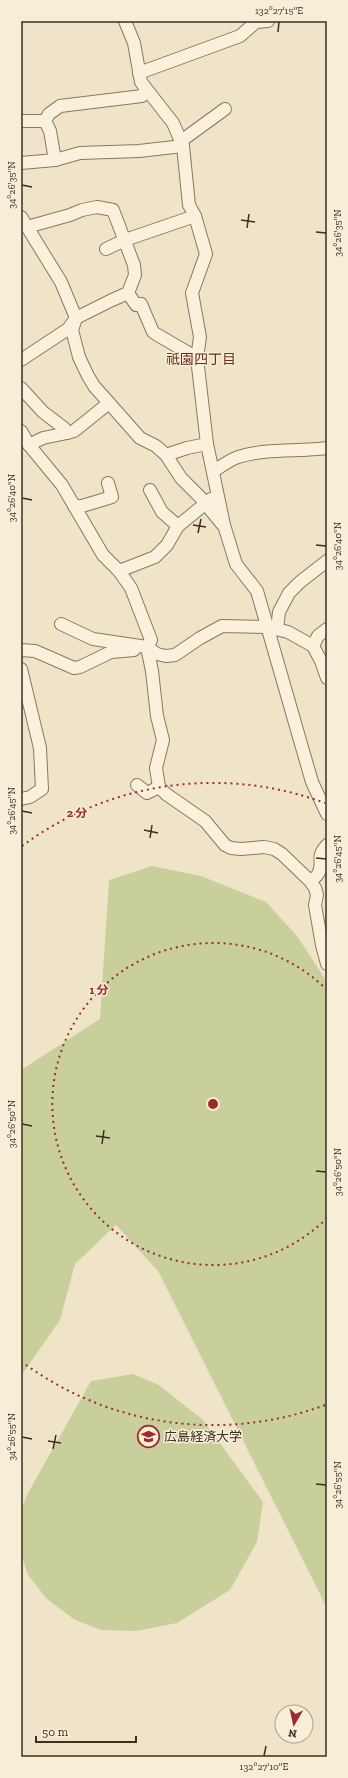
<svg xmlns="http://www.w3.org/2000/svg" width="348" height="1778" font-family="'Zilla Slab','Noto Sans JP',serif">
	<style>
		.green { fill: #c9cf9b }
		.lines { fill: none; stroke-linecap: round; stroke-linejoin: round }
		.minor-casing { stroke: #8d765c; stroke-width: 14 }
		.minor { stroke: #faf1dc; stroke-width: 12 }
		.ticks { fill: none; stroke: #3d2e20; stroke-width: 1.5 }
		.ring { fill: none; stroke: #9e2a2b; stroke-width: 2; stroke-dasharray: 2 4 }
		.labels { text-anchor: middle; stroke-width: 3; stroke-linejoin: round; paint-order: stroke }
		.poi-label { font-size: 13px; fill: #3d2e20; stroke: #f7eed8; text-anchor: start }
		.neighbourhood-label { font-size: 14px; fill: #6b2e1e; stroke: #f7eed8 }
		.centre { fill: #9e2a2b; stroke: #f7eed8; stroke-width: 2 }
		.ring-label { font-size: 12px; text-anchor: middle; font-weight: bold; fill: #9e2a2b; stroke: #f7eed8; stroke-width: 3; stroke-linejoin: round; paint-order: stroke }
		.neatline { fill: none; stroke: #3d2e20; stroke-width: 1.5 }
		.ticks-label { font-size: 10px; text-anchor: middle; fill: #3d2e20 }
	</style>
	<rect width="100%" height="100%" fill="#f0e4c8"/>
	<g class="green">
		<polygon points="152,866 201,876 266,902 297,936 327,982 327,1608 158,1271 116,1225 75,1264 60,1320 21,1376 21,1070 100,1019 109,880"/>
		<polygon points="133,1374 159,1385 203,1420 263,1502 257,1542 230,1590 177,1623 136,1631 101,1630 75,1620 47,1599 28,1575 21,1554 21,1509 28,1493 91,1381"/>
	</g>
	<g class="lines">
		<defs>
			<g id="minor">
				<polyline points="125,21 134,43 141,82 173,123 183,146 189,205 195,216 206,254 192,293 200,337 197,358 207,444 224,525 236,564 257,591 312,782 327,814"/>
				<polyline points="139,73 240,36 256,22 268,21"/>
				<polyline points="21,121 45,121 50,131 55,160"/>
				<polyline points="45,121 49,114 60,106 142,96 146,89"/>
				<polyline points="181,141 225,109"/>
				<polyline points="21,163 55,160 80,153 139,151 183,146"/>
				<polyline points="21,217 61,282 76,318 68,329 21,360"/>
				<polyline points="27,227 70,215 82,210 97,207 113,210 134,265 135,275 128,293 112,300 76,318 72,330 79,357 88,376 94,386 140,438 156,446 166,455 181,478 200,497 222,524"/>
				<polyline points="106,249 125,240 195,216"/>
				<polyline points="128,293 136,305 141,304 153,332 156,334 197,358"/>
				<polyline points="21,388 43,412 64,428 67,433"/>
				<polyline points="21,431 29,445 62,485 103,555 119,571 131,588 151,640 147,647 152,671 157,716 163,740 156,768 159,787 166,794 205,821 225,845 231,848 241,849 264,847 274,849 282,854 310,881 315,888 317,895 315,905 322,945 327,964"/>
				<polyline points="29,445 43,438 67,433 74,431 109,403"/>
				<polyline points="166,455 187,448 207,444"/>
				<path d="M214,471C221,466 230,460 238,457C267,448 297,452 327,448"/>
				<polyline points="150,490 162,512 178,526"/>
				<polyline points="74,506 82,506 112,497 108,483"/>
				<polyline points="119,571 155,557 167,545 178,526 211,499"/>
				<polyline points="61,624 93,639 147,647 157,654 166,656 175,655 200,638 222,626 267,627 288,632 313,646 321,661 327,678"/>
				<polyline points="277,629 279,612 289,593 300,582 327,561"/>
				<polyline points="313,646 318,636 327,629"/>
				<polyline points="21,650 35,651 74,668 80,667 111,652 134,650"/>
				<polyline points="21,669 40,748 42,789 30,797 21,799"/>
				<polyline points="137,785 147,793 159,787"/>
				<path d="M310,881C313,879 318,876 319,872C324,860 315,858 327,845"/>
			</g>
		</defs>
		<use href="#minor" class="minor-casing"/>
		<use href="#minor" class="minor"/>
	</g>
	<path class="ticks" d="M278,32L279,22M22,185L32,187M241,220L255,222M247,228L249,214M316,232L326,233M22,498L32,500M193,525L206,527M198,533L201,519M316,545L326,546M22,811L32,813M144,830L158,833M150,838L152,825M316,858L326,859M22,1124L32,1126M96,1136L110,1138M102,1144L104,1130M316,1171L326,1172M22,1437L32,1439M48,1441L61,1443M53,1449L56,1435M316,1484L326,1485M264,1756L266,1746"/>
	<g class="ring">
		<path d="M327 1218A161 161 0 1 1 327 990"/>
		<path d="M325 1405A321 321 0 0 1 22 1362M22 846A321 321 0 0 1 325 803"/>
	</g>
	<defs>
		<symbol id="university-ring" viewBox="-11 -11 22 22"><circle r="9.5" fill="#f7eed8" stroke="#9e2a2b" stroke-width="1.5"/><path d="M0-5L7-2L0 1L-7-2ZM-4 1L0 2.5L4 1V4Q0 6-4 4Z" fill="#9e2a2b"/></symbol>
	</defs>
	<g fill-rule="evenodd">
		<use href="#university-ring" x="136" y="1424" width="25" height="25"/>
	</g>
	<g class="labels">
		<g class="poi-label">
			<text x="164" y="1441">広島経済大学</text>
		</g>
		<g class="neighbourhood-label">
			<text x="201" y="364">祇園四丁目</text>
		</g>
	</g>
	<circle cx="213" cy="1104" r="6" class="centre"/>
	<g class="ring-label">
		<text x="77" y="817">2 分</text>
		<text x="99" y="994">1 分</text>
	</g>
	<rect width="348" height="1778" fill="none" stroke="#f7eed8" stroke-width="44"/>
	<g transform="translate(294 1724) rotate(189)"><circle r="19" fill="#f7eed8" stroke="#ada18e"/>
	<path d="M0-3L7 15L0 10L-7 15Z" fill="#9e2a2b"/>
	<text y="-6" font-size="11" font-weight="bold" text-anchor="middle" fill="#3d2e20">N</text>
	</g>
	<path d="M36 1736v6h100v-6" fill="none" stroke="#3d2e20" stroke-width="2"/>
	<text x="42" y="1736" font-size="12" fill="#3d2e20" stroke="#f7eed8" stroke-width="3" paint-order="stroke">50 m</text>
	<rect x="22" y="22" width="304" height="1734" class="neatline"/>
	<g class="ticks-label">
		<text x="279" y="14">132°27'15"E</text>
		<text transform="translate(11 185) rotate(-90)" y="4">34°26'35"N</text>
		<text transform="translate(337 233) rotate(-90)" y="4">34°26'35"N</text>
		<text transform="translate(11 498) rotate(-90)" y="4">34°26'40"N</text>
		<text transform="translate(337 546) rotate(-90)" y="4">34°26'40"N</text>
		<text transform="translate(11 811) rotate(-90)" y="4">34°26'45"N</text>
		<text transform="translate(337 859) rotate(-90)" y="4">34°26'45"N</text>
		<text transform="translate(11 1124) rotate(-90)" y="4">34°26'50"N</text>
		<text transform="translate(337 1172) rotate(-90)" y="4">34°26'50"N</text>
		<text transform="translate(11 1437) rotate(-90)" y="4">34°26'55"N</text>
		<text transform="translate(337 1485) rotate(-90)" y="4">34°26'55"N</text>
		<text x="264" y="1770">132°27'10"E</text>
	</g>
</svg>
